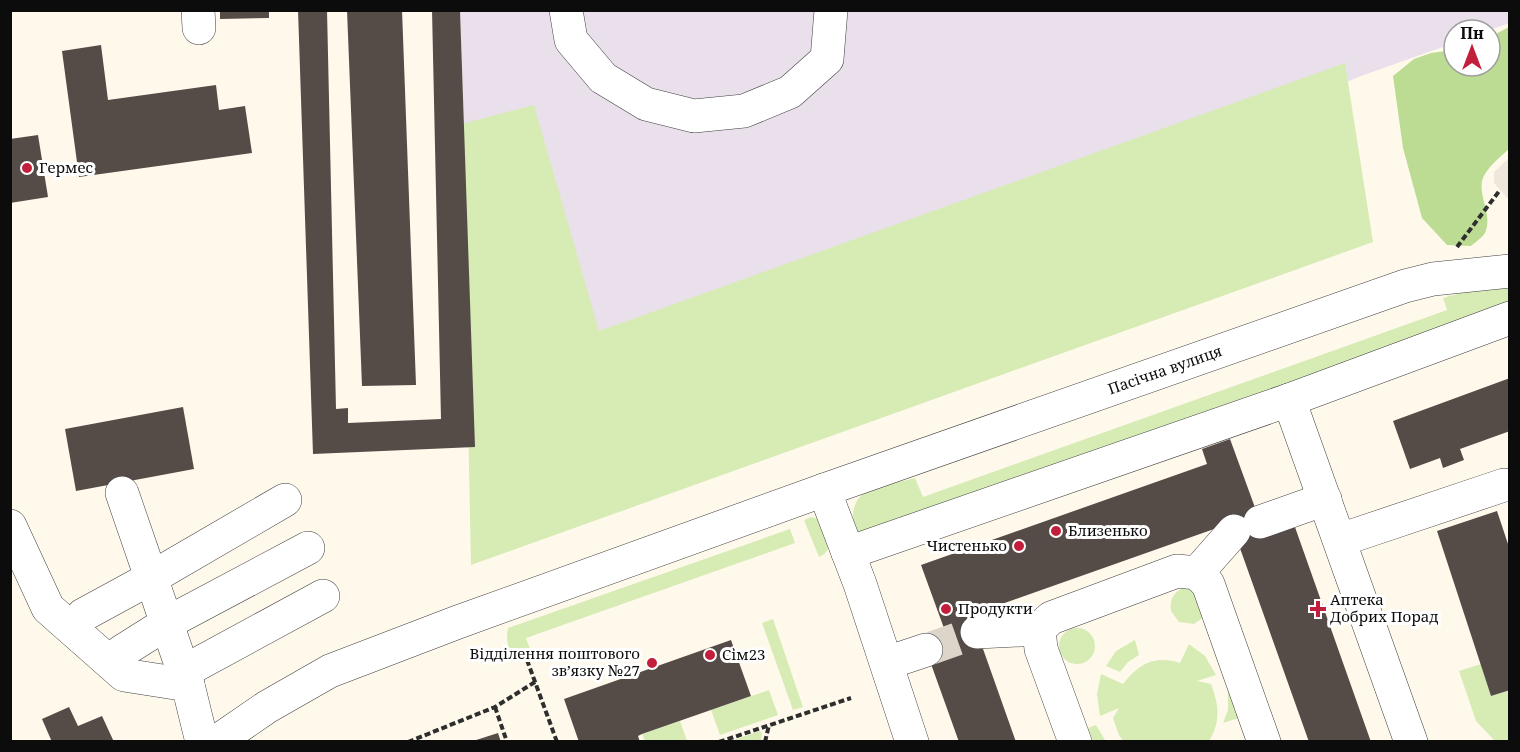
<svg xmlns="http://www.w3.org/2000/svg" width="1520" height="752" font-family="'Noto Serif',serif">
	<style>
		.industrial { fill: #e9e0ec }
		.green { fill: #d7ebb4 }
		.forest { fill: #bddc93 }
		.plaza { fill: #efe7db }
		.building { fill: #554c48 }
		.lines { fill: none; stroke-linecap: round; stroke-linejoin: round }
		.minor-tunnel { stroke: #dbd5ca; stroke-width: 33; stroke-dasharray: 33 16; stroke-linecap: butt }
		.minor-casing { stroke: #3f3f3f; stroke-width: 34 }
		.path { stroke: #2e2e2e; stroke-width: 4; stroke-dasharray: 6 3; stroke-linecap: butt }
		.minor { stroke: #fff; stroke-width: 33 }
		.poi-dot { fill: #c21f3c; stroke: #fff; stroke-width: 2 }
		.labels { text-anchor: middle; stroke-width: 6; stroke-linejoin: round; paint-order: stroke }
		.poi-label { font-size: 15px; fill: #0c0c0c; stroke: #fff; text-anchor: start }
		.street-label { font-size: 15px; fill: #0c0c0c; stroke: #fff }
	</style>
	<rect width="100%" height="100%" fill="#fff9ec"/>
	<polygon class="industrial" points="1509,10 1510,23 1489,30 1454,30 1454,43 1361,76 475,447 460,11"/>
	<g class="green">
		<polygon points="1345,63 1373,242 471,565 462,124 534,105 599,331"/>
		<path d="M1509,285V309L872,540C868,538 863,536 860,533C849,524 852,503 862,495C870,489 903,481 915,478L923,497L1447,310L1443,298L1463,292Z"/>
		<path d="M811,517L819,519L829,531C829,543 831,552 819,557L804,520Z"/>
		<path d="M790,529L795,543L526,638L533,657C512,665 504,646 508,628Z"/>
		<path d="M1186,587H1192L1204,617L1194,624L1179,622L1171,611C1169,599 1174,591 1186,587Z"/>
		<polygon points="773,619 803,707 793,710 762,623"/>
		<circle cx="1077" cy="646" r="18"/>
		<polygon points="1135,640 1139,655 1128,662 1120,672 1106,666 1116,651"/>
		<path d="M1189,644L1205,656L1216,675L1197,681L1211,684C1219,705 1221,722 1209,741H1123L1119,735L1113,718L1119,708L1100,716L1097,694L1101,674L1123,684C1139,664 1154,655 1180,663Z"/>
		<polygon points="1481,664 1491,696 1509,690 1509,741 1495,741 1476,721 1459,671"/>
		<polygon points="1228,681 1248,715 1223,723 1228,710"/>
		<polygon points="769,690 778,715 720,735 711,710"/>
		<polygon points="680,721 687,741 645,741 642,734"/>
		<polygon points="1096,725 1105,740 1106,741 1093,741 1088,728"/>
		<polygon points="760,731 762,733 761,741 731,741"/>
	</g>
	<path class="forest" d="M1509,27V149C1500,157 1485,169 1482,181C1479,198 1493,217 1485,233C1482,238 1474,243 1471,246L1447,245L1422,218L1403,148L1393,76L1414,59L1431,53L1454,50V66H1490V37Z"/>
	<polygon class="plaza" points="1509,158 1510,200 1509,200 1494,183 1494,172"/>
	<g class="building">
		<polygon points="220,10 269,10 269,18 220,19"/>
		<polygon points="298,10 327,10 336,409 348,408 348,423 441,419 432,10 460,10 475,447 313,454"/>
		<polygon points="347,10 402,10 416,385 362,386"/>
		<polygon points="101,45 108,100 216,85 219,110 245,106 252,153 79,177 62,51"/>
		<polygon points="38,135 48,197 10,203 10,139"/>
		<polygon points="1510,378 1510,431 1460,449 1464,460 1443,468 1440,458 1410,469 1393,421"/>
		<polygon points="183,407 194,469 76,491 65,429"/>
		<polygon points="1230,439 1261,524 1290,513 1371,742 1309,742 1231,523 971,615 1016,742 959,742 926,650 949,642 921,565 1207,464 1202,449"/>
		<polygon points="1497,511 1510,550 1510,690 1491,696 1437,531"/>
		<polygon points="731,640 751,696 642,734 638,736 640,742 579,742 564,699"/>
		<polygon points="69,707 78,726 102,716 114,742 52,742 42,719"/>
		<polygon points="498,733 501,742 473,742 473,741"/>
	</g>
	<g class="lines">
		<polyline class="minor-tunnel" points="926,650 977,632"/>
		<defs>
			<g id="minor">
				<polyline points="198,10 199,28"/>
				<polyline points="566,10 571,40 603,78 646,104 694,116 744,111 790,92 827,59 831,10"/>
				<polyline points="1289,400 1411,742"/>
				<polyline points="824,490 860,584 912,742"/>
				<polyline points="122,493 188,685"/>
				<polyline points="1260,522 1325,499"/>
				<polyline points="10,526 48,608 124,675 188,685 202,742"/>
				<polyline points="1340,540 1504,485"/>
				<polyline points="848,553 1289,400 1510,318"/>
				<polyline points="1197,573 1234,531"/>
				<polyline points="83,615 151,578 285,500"/>
				<polyline points="977,632 1039,629"/>
				<polyline points="121,652 167,623 308,548"/>
				<polyline points="887,663 926,650"/>
				<polyline points="183,672 323,596"/>
				<path id="s1" d="M216,742L267,707L330,671L458,622L824,490L1405,286L1433,279L1510,271"/>
				<polyline points="1075,742 1041,649 1039,629 1051,618 1177,571 1197,573 1208,584 1264,742"/>
			</g>
		</defs>
		<use href="#minor" class="minor-casing"/>
		<g class="path">
			<polyline points="1457,247 1500,190"/>
			<polyline points="527,660 557,742"/>
			<polyline points="495,707 507,742"/>
			<polyline points="408,742 495,707 535,682"/>
			<polyline points="719,742 851,698"/>
			<polyline points="765,742 769,725"/>
		</g>
		<use href="#minor" class="minor"/>
	</g>
	<g class="poi-dot">
		<circle cx="27" cy="168" r="6"/>
		<circle cx="1056" cy="531" r="6"/>
		<circle cx="1019" cy="546" r="6"/>
		<circle cx="946" cy="609" r="6"/>
		<path d="M1315 600h6v6h6v6h-6v6h-6v-6h-6v-6h6z"/>
		<circle cx="710" cy="655" r="6"/>
		<circle cx="652" cy="663" r="6"/>
	</g>
	<g class="labels">
		<g class="poi-label">
			<text x="39" y="173">Гермес</text>
			<text x="1068" y="536">Близенько</text>
			<text x="1007" y="551" text-anchor="end">Чистенько</text>
			<text x="1330" y="605">Аптека<tspan x="1330" dy="17">Добрих Порад</tspan></text>
			<text x="958" y="614">Продукти</text>
			<text x="640" y="659" text-anchor="end">Відділення поштового<tspan x="640" dy="17">зв’язку №27</tspan></text>
			<text x="722" y="660">Сім23</text>
		</g>
		<g class="street-label">
			<text dy="5" stroke="none"><textPath href="#s1" startOffset="1022">Пасічна вулиця</textPath></text>
		</g>
	</g>
	<rect width="1520" height="752" fill="none" stroke="#0c0c0c" stroke-width="24"/>
	<g transform="translate(1472 48)"><circle r="28" fill="#ffffff" stroke="#9e9e9e" stroke-width="1.5"/>
	<path d="M0-4.5L10 22L0 15L-10 22Z" fill="#c21f3c"/>
	<text y="-9" font-size="16" font-weight="bold" text-anchor="middle" fill="#0c0c0c">Пн</text>
	</g>
</svg>
